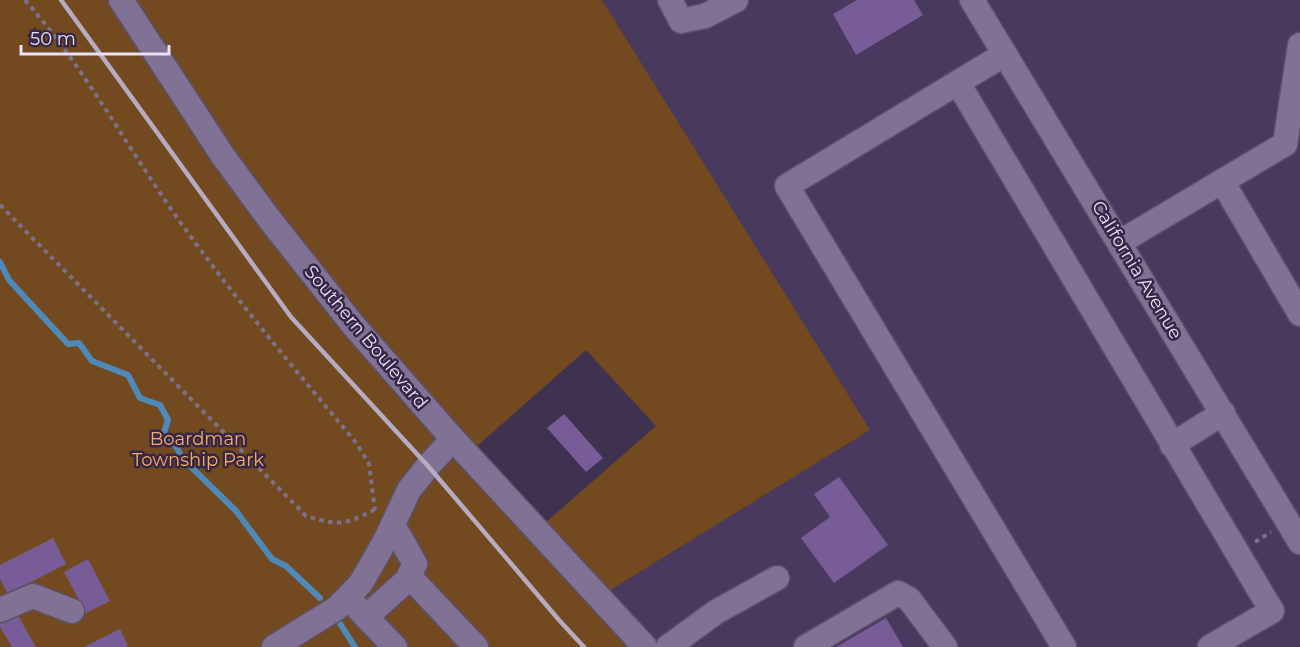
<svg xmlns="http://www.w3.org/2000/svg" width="1300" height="647" font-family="Montserrat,sans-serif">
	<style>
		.built { fill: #4a395e }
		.green { fill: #734a20; fill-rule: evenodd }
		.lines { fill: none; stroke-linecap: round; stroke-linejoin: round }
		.stream { stroke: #4e89b8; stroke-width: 6 }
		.building { fill: #775c97 }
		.minor-casing { stroke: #5c506a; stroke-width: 27 }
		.path { stroke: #7c708b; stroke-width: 4; stroke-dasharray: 4.5 4.5; stroke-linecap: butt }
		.minor { stroke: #817295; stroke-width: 24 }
		.rail { stroke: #b5abc2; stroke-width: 4.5 }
		.labels { text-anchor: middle; stroke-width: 5; stroke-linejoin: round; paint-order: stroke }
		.street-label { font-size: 18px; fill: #e8e0f4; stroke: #352745 }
		.park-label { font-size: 18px; fill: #f7ad64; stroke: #352745 }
	</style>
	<rect width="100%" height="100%" fill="#3f3150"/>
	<polygon class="built" points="602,0 1300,0 1300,647 645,647 599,597 870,430"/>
	<path class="green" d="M0,0H602L870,430L599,597L645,647H0ZM586,350L656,426L537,530L468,454Z"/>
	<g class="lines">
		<g class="stream">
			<polyline points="0,262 9,280 68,344 79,343 92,361 128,375 140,398 160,405 168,420 164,433 177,448 182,458 236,511 272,559 286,566 320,598"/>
			<polyline points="339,622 355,647"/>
		</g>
	</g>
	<g class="building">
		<polygon points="857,0 914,0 923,15 856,55 833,14"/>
		<polygon points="564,414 603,458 586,472 547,428"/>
		<polygon points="839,477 888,545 834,583 801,538 830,517 814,494"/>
		<polygon points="53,538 66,564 8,594 0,579 0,565"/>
		<polygon points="88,559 110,601 86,613 64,572"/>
		<polygon points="17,614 36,647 12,647 0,627 0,624"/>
		<polygon points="886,618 903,647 836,647"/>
		<polygon points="120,629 128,646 126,647 84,647"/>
	</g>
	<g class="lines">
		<defs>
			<g id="minor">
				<polyline points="121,0 223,156 270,220 354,326 453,439 645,647"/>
				<polyline points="670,0 681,21 705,16 736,0"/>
				<polyline points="972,0 1300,542"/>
				<polyline points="1005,54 787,186 1064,647"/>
				<polyline points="958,83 1272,611 1210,647"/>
				<polyline points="1285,144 1300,45"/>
				<polyline points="1222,181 1300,314"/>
				<polyline points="1120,242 1285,144"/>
				<polyline points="1172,445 1223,413"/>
				<polyline points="409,576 476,647"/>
				<polyline points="348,598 366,617 407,580 415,564 393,525"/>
				<polyline points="0,610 33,596 72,611"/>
				<polyline points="366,617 395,647"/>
				<polyline points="274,647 337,608 361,583 385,541 409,490 428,466 453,439"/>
				<polyline points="668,647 716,612 777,578"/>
				<polyline points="806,647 898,593 909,599 945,647"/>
			</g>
		</defs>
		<use href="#minor" class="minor-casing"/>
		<g class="path">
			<path d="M25,0C82,65 124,141 173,212C230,293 294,368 357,444L369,464L375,511"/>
			<path d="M0,205L306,516C339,526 344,525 374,510"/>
			<polyline points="1255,542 1271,532"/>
		</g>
		<use href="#minor" class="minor"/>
		<polyline class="rail" points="61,0 291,317 428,466 559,620 584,647"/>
	</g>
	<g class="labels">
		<g class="street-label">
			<text transform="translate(1137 270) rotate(59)" y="6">California Avenue</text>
			<text transform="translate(366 337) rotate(50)" y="6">Southern Boulevard</text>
		</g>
		<g class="park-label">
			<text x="198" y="445">Boardman<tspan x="198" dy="21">Township Park</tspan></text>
		</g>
	</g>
	<path d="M21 45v9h148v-9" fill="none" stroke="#e8e0f4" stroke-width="3"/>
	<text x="30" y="45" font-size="18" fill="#e8e0f4" stroke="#352745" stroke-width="4.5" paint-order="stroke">50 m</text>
</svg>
